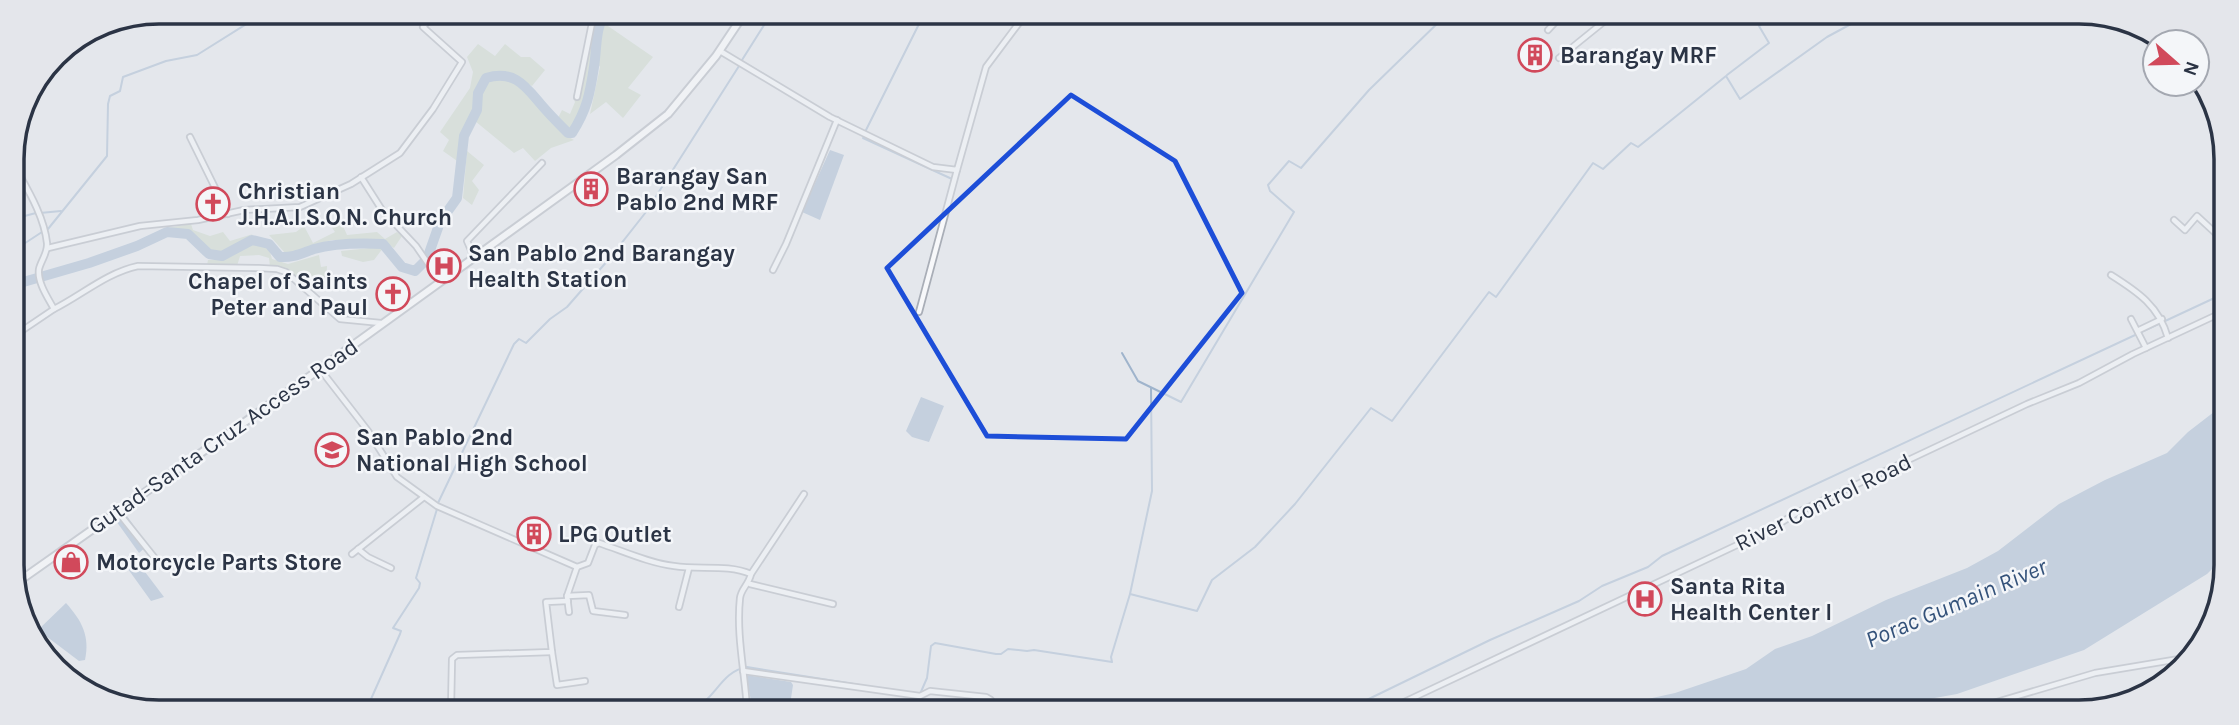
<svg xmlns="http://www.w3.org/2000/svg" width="2239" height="725" font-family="Karla,sans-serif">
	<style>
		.green { fill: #c9d6c5 }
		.water { fill: #9fb4cc }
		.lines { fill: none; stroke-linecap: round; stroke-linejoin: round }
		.stream { stroke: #9fb4cc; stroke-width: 2 }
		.river { stroke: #9fb4cc; stroke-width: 10 }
		.street-casing { stroke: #a9aeb7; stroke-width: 8 }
		.secondary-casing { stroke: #a9aeb7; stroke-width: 10 }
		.street { stroke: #f7f8fa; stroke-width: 4.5 }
		.secondary { stroke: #fff; stroke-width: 6 }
		.marked { fill: none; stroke: #1d4ed8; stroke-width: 5; stroke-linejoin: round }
		.labels { text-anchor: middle; stroke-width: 5; stroke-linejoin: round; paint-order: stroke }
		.poi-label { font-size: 23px; font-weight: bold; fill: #2b3445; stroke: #f4f6f9; text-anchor: start }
		.street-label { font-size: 23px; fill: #2b3445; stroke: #f4f6f9 }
		.water-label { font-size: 24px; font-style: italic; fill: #34527a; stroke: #f4f6f9 }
		.rim { fill: none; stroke: #2b3445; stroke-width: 3.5 }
	</style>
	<rect width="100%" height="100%" fill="#e4e7ec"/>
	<g class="green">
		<polygon points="594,13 596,16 593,23 592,56 583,111 571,130 568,131 558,118 562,110 570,114 575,102 573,97"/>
		<polygon points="609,13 617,13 608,26 653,57 628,88 641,95 623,118 606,102 590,114 600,67 597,62 602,22"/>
		<polygon points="478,44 495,56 505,44 521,57 530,57 545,70 532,86 514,76 497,71 484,77 476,91 474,109 460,135 460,163 443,151 449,140 440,132 470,88 473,72 467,57"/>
		<path d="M498,79C508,81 521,84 528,92C544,109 552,128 574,140L551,148L535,161L523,148L514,153L475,121L482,93L488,82Z"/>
		<polygon points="467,151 484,165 472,181 479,190 472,205 463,198"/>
		<polygon points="340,219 347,235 377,232 385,239 397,232 402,236 394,248 382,241 332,240 286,254 269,235 296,232 304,226 313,243 335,232 328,222"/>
		<polygon points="191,224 193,230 210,236 223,232 230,241 253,234 222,252 210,251 187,230 167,228"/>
		<polygon points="251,242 268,245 272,259 288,264 319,255 321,267 327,266 326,285 318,286 313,293 286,271 270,267 269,258 259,255 240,256 237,266 207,265 208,260 223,259"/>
		<polygon points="370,248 383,248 374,260 363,262 342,256 341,251"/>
	</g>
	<g class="water">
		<polygon points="830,150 844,155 820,220 802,212"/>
		<polygon points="921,397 944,406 929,442 912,437 906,431"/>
		<polygon points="2223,405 2222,559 2207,574 2084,650 1957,694 1918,701 1888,712 1593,711 1675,693 1746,669 1775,649 1812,636 1886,600 1967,568 1998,551 2059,504 2105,480 2167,453 2188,432"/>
		<polygon points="124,512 148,545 139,553 114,518"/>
		<polygon points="139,564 164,597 151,601 128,569"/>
		<path d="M66,603C82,621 90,636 85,660L79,661L38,630Z"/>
		<polygon points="746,675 791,682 793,685 790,705 772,701 751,701"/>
	</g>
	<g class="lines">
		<g class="stream">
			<polyline points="742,60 771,14"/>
			<polyline points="742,61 796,94"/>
			<polyline points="1727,75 1769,43 1759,26 1773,16"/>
			<polyline points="865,132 924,14"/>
			<polyline points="863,138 952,179"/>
			<polyline points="40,213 61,211"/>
			<polyline points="13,219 36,213"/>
			<polyline points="48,229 107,156 108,104 110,96 120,91 123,77 166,61 197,55 264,13"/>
			<polyline points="13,251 42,232"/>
			<polyline points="1122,353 1138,381 1181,402 1294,212 1270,191 1268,185 1289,161 1301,168 1369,90 1445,16"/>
			<polyline points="438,503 514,344 519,339 526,343 550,319 567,307 609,259 646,212 739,66"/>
			<polyline points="1130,594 1197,611 1212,580 1255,547 1295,504 1371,408 1392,421 1489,292 1496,297 1593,163 1603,169 1631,143 1638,147 1726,76 1740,99 1827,37 1864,17"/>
			<polyline points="920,694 927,678 931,646 935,643 996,654 1001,654 1008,649 1027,651 1034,650 1112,662 1111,657 1130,594 1152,491 1151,388"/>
			<polyline points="367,708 400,634 401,631 393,628 419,588 420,583 416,578 437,509"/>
			<path d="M680,709C685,708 693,709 697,707C716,697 722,671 747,667L860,685"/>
			<polyline points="1344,711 1490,640 1579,601 1602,586 1648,567 1662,556 2223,294"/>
		</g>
		<path class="river" d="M13,285L89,263L137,246L167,232L188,234L209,254L222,256L252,240L269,244L280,257C293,258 302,253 314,249C335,243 360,243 383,244L402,267L415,271L427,259L440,222L457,198L464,136L477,110L478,93L486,78C517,69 527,89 545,109C552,117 560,125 568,133H572C587,110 590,93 594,67C597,48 595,29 605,13"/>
		<defs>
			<g id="street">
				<polyline points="1548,30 1561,16"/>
				<polyline points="720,51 830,117 933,167 957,170 986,67 1025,15"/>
				<polyline points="1559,58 1611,16"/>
				<polyline points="577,97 594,13"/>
				<polyline points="190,137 228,214"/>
				<path d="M13,163C26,187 44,215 47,243C48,253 41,260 39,269C37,282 48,298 54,309C82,295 106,273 138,266L259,268L277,269L286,272L340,319L381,323"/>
				<polyline points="361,177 382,210 416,246 440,281"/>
				<polyline points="2174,220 2185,230 2197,216 2223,240"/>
				<polyline points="48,248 140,226 198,220 244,210 300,207 351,184 400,153 433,109 462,62 423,27 435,13"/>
				<polyline points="474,257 467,241 542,163"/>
				<polyline points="773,270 786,244 837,120"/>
				<path d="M2111,275C2138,292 2159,306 2168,338"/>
				<polyline points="919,312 957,170"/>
				<polyline points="2131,319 2146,348"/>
				<polyline points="2139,330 2162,319"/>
				<polyline points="14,336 54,309"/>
				<path d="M320,369L368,431L397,477L437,506L577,567L588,563L595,545L599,543C623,551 649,563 674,566C700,570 727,564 751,574"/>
				<polyline points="118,512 154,557"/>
				<polyline points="358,549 368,557 391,568"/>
				<polyline points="352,554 424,497"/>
				<polyline points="750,584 833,604"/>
				<polyline points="567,596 589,595 593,611 625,615"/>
				<polyline points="679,607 689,568"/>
				<polyline points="569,612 567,596 577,567"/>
				<polyline points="552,652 557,685 585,681"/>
				<polyline points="743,671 920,696 930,691 986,697 991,700 991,710"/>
				<polyline points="451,708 452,659 457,655 552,652 546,602 568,601"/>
				<path d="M747,709C745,673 736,635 740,598C741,589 749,584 751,574L804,494"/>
				<polyline points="1385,711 1771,529 1798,512 2027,404 2079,383 2133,354 2223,312"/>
				<polyline points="1963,712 2095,673 2185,658"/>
			</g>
			<polyline id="secondary" points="15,584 320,369 616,155 668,114 716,56 744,14"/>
		</defs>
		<use href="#street" class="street-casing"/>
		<use href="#secondary" class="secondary-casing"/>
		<use href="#street" class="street"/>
		<use href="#secondary" class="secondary"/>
	</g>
	<path d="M0 0H2239V725H0ZM1071,95L1175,161L1242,293L1126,439L987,436L887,268Z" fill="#e4e7ec" fill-opacity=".55" fill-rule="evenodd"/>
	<path class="marked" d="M1071,95L1175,161L1242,293L1126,439L987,436L887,268Z"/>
	<defs>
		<symbol id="building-ring" viewBox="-11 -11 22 22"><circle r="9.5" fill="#f4f6f9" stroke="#d1495b" stroke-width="1.5"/><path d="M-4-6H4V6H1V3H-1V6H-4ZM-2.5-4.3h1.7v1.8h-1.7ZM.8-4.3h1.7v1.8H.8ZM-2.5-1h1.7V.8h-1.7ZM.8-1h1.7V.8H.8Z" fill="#d1495b"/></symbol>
		<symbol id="church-ring" viewBox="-11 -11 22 22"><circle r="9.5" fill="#f4f6f9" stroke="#d1495b" stroke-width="1.5"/><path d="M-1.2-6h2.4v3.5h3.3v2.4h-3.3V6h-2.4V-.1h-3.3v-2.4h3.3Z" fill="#d1495b"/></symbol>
		<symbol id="hospital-ring" viewBox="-11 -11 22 22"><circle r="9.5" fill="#f4f6f9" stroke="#d1495b" stroke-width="1.5"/><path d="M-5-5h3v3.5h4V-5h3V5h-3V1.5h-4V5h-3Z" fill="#d1495b"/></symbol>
		<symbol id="school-ring" viewBox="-11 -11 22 22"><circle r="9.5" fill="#f4f6f9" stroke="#d1495b" stroke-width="1.5"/><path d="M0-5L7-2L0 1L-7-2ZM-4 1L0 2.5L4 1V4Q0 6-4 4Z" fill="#d1495b"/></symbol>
		<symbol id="shop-ring" viewBox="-11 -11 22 22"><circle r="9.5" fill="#f4f6f9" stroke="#d1495b" stroke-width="1.5"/><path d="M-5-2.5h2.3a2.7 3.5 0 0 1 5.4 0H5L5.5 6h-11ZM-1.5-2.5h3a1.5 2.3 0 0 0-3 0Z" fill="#d1495b"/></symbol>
	</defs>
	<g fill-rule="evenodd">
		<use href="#building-ring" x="1516" y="36" width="38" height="38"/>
		<use href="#building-ring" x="572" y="170" width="38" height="38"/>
		<use href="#church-ring" x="194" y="185" width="38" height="38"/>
		<use href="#hospital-ring" x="425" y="247" width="38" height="38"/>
		<use href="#church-ring" x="374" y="275" width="38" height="38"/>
		<use href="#school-ring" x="313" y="431" width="38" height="38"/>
		<use href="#building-ring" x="515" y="515" width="38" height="38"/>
		<use href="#shop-ring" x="52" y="543" width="38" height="38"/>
		<use href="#hospital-ring" x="1626" y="580" width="38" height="38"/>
	</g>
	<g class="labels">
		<g class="poi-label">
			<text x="1560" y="63">Barangay MRF</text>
			<text x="616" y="184">Barangay San<tspan x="616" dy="26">Pablo 2nd MRF</tspan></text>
			<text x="238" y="199">Christian<tspan x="238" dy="26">J.H.A.I.S.O.N. Church</tspan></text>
			<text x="468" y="261">San Pablo 2nd Barangay<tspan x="468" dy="26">Health Station</tspan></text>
			<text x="368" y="289" text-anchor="end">Chapel of Saints<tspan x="368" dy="26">Peter and Paul</tspan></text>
			<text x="356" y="445">San Pablo 2nd<tspan x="356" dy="26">National High School</tspan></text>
			<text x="558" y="542">LPG Outlet</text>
			<text x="96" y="570">Motorcycle Parts Store</text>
			<text x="1670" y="594">Santa Rita<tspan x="1670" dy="26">Health Center I</tspan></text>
		</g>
		<g class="street-label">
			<text transform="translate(223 436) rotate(-35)" y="8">Gutad-Santa Cruz Access Road</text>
			<text transform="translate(1823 502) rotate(-26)" y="8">River Control Road</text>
		</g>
		<g class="water-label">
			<text transform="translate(1956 603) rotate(-23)" y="8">Porac Gumain River</text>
		</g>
	</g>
	<path d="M0 0H2239V725H0ZM159 24H2079A135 135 0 0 1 2214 159V565A135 135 0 0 1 2079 700H159A135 135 0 0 1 24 565V159A135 135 0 0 1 159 24Z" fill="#e4e6eb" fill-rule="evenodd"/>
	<path class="rim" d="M159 24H2079A135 135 0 0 1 2214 159V565A135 135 0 0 1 2079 700H159A135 135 0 0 1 24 565V159A135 135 0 0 1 159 24Z"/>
	<g transform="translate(2176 63) rotate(110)"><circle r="33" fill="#f4f6f9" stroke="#a4a8b1" stroke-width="2"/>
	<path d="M0-5L12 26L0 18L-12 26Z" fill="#d1495b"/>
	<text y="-10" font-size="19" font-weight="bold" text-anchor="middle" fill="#2b3445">N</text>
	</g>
</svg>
